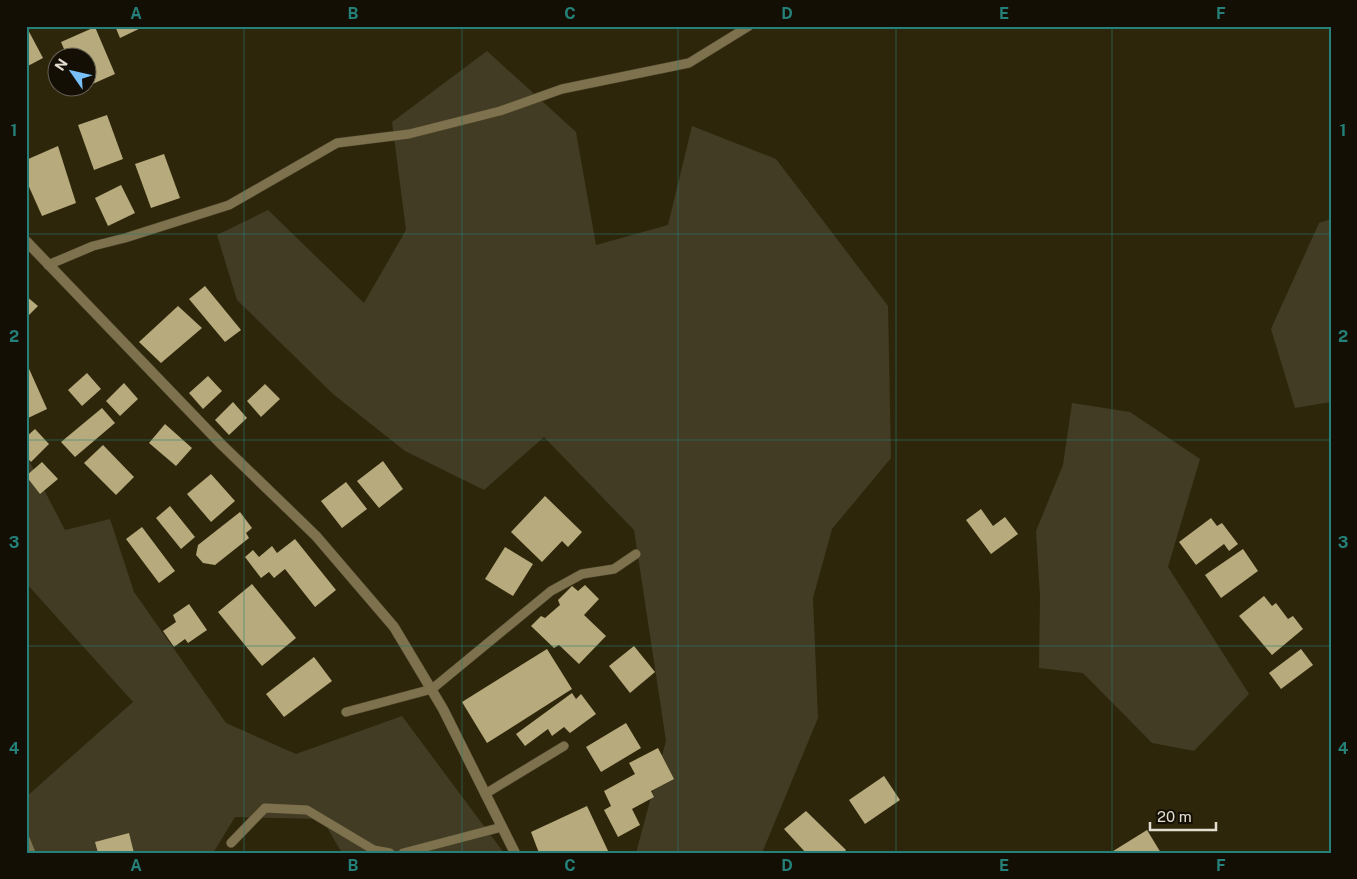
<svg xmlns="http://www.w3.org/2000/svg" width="1357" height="879" font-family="'Public Sans',sans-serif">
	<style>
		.green { fill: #433c24 }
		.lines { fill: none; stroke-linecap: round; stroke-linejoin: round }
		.stream { stroke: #7c7350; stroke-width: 7 }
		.building { fill: #b7aa7c }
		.lane-casing { stroke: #4a432a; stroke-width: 10 }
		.street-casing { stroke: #4a432a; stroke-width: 11 }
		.lane { stroke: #7d724d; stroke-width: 9 }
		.street { stroke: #7d724d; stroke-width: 10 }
		.grid { fill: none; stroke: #248078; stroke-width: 1; stroke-opacity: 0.55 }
		.neatline { fill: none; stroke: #248078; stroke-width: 2 }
		.grid-label { font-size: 16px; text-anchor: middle; font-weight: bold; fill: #248078 }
	</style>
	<rect width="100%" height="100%" fill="#2d260b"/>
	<g class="green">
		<polygon points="487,51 576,132 596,245 668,225 692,126 776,159 888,306 891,458 832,529 813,598 818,718 762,853 636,853 666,741 634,530 544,437 484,490 405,451 333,394 237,300 217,235 268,210 364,303 406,230 392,122"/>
		<polygon points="1331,219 1331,402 1295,408 1271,329 1319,223"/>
		<polygon points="1072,403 1130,412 1200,459 1168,567 1249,694 1194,751 1152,743 1083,673 1039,668 1040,596 1036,531 1063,465"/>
		<polygon points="26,455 65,530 110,519 134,592 226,723 296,754 402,716 504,853 342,853 322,819 235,817 213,853 26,853 26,797 133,702 26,583"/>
	</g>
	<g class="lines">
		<polyline class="stream" points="26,838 32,853"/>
	</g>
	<g class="building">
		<polygon points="26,26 43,58 26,67"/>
		<polygon points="115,26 145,26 120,38"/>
		<polygon points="95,27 115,74 88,86 88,58 64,58 67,56 61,42"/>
		<polygon points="66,88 84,88 69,94"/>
		<polygon points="107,115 123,159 94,170 78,125"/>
		<polygon points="58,146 76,203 42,216 26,180 26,160"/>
		<polygon points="164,154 180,198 151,208 135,164"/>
		<polygon points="121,185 135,213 108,226 95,198"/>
		<polygon points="205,286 241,330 225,342 189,299"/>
		<polygon points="26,296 38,306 26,318"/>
		<polygon points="178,306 202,328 161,363 139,342"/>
		<polygon points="26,362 47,409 26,419"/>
		<polygon points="87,373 101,389 82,406 68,390"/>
		<polygon points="208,376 222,391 203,409 189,393"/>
		<polygon points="124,383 138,399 120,416 106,401"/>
		<polygon points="265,384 280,399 261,417 247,401"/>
		<polygon points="233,402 247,418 229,435 215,420"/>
		<polygon points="102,408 115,423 75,457 61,442"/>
		<polygon points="165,424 192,448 176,466 149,443"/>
		<polygon points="35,429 49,444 31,462 26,457 26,437"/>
		<polygon points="103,445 134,477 116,495 84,463"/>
		<polygon points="383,461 403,489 379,508 357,481"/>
		<polygon points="42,462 58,479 40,494 26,476"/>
		<polygon points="211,474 235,501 211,522 187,494"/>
		<polygon points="346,482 367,509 342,528 321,501"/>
		<polygon points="545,496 582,532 568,547 562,541 542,562 511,532"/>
		<polygon points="170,506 195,537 181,549 156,518"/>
		<polygon points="981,509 993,526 1005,517 1018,534 991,554 966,520"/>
		<polygon points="240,512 252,528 246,533 249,538 215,565 203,563 196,555 198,545"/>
		<polygon points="1211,518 1217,526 1222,523 1238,544 1229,551 1224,544 1196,565 1179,542"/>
		<polygon points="142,527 175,571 159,583 126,539"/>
		<polygon points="295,539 336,590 315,607 285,569 274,578 269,572 261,578 245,557 253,550 259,557 272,546 277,553"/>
		<polygon points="505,547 533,564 513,596 485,579"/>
		<polygon points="1243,549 1258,571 1221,598 1205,575"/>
		<polygon points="252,584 296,638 262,666 218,612"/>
		<polygon points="585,585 599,599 584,615 606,636 579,664 559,645 554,648 531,626 541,616 545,618 560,605 558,600 572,586 578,591"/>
		<polygon points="1264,596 1272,606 1276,603 1288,619 1293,616 1303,629 1272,655 1239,616"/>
		<polygon points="189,604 207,630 188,643 185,639 174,647 163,631 176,622 173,615"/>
		<polygon points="634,646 655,672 630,693 609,666"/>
		<polygon points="547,649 572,689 487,743 462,702"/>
		<polygon points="1301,649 1313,665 1281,689 1269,673"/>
		<polygon points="314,657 332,681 284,717 266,694"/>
		<polygon points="572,693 576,699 581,694 596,714 570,733 564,727 552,736 548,729 525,746 516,734"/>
		<polygon points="626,723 641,748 601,772 586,747"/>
		<polygon points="658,748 674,779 651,791 654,797 632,809 640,825 618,837 604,810 611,806 604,791 635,774 629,763"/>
		<polygon points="884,776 900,800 865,824 849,800"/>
		<polygon points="587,806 609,853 539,853 531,832"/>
		<polygon points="806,811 846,850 844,853 806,853 784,829"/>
		<polygon points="1147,830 1161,853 1110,853"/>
		<polygon points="129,833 134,853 98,853 95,842"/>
	</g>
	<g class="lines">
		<defs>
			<g id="lane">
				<polyline points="48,265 93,246 125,238 229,205 337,143 409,134 500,111 562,89 689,63 749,26"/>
				<polyline points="346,712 432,689 551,591 582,574 614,569 636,554"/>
				<polyline points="485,794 564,746"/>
				<polyline points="231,843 265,808 307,810 374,850 390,853"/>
				<polyline points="403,853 502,827"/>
			</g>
			<polyline id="street" points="26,241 222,445 316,536 394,627 443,709 515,853"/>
		</defs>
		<use href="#lane" class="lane-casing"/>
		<use href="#street" class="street-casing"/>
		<use href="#lane" class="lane"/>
		<use href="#street" class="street"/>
	</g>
	<path class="grid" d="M244,26V853M462,26V853M678,26V853M896,26V853M1112,26V853M26,234H1331M26,440H1331M26,646H1331"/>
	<rect width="1357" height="879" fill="none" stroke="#130f05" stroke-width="55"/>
	<g transform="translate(72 72) rotate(304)"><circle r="24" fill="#130f05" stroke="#666256"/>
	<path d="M0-4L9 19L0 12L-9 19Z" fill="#79bff8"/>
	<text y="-8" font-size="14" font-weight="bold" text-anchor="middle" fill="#e3decf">N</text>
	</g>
	<path d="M1150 822v8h66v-8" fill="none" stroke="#e3decf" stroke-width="2.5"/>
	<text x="1157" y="822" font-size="15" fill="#e3decf" stroke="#130f05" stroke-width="4" paint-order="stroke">20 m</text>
	<rect x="28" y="28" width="1302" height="824" class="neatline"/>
	<g class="grid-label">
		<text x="136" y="19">A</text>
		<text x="353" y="19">B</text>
		<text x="570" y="19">C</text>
		<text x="787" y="19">D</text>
		<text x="1004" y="19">E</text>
		<text x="1221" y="19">F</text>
		<text x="14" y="136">1</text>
		<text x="1343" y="136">1</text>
		<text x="14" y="342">2</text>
		<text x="1343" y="342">2</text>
		<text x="14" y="548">3</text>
		<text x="1343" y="548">3</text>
		<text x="14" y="754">4</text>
		<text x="1343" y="754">4</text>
		<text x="136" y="871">A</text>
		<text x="353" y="871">B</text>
		<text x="570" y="871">C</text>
		<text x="787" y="871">D</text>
		<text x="1004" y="871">E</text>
		<text x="1221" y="871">F</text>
	</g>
</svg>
